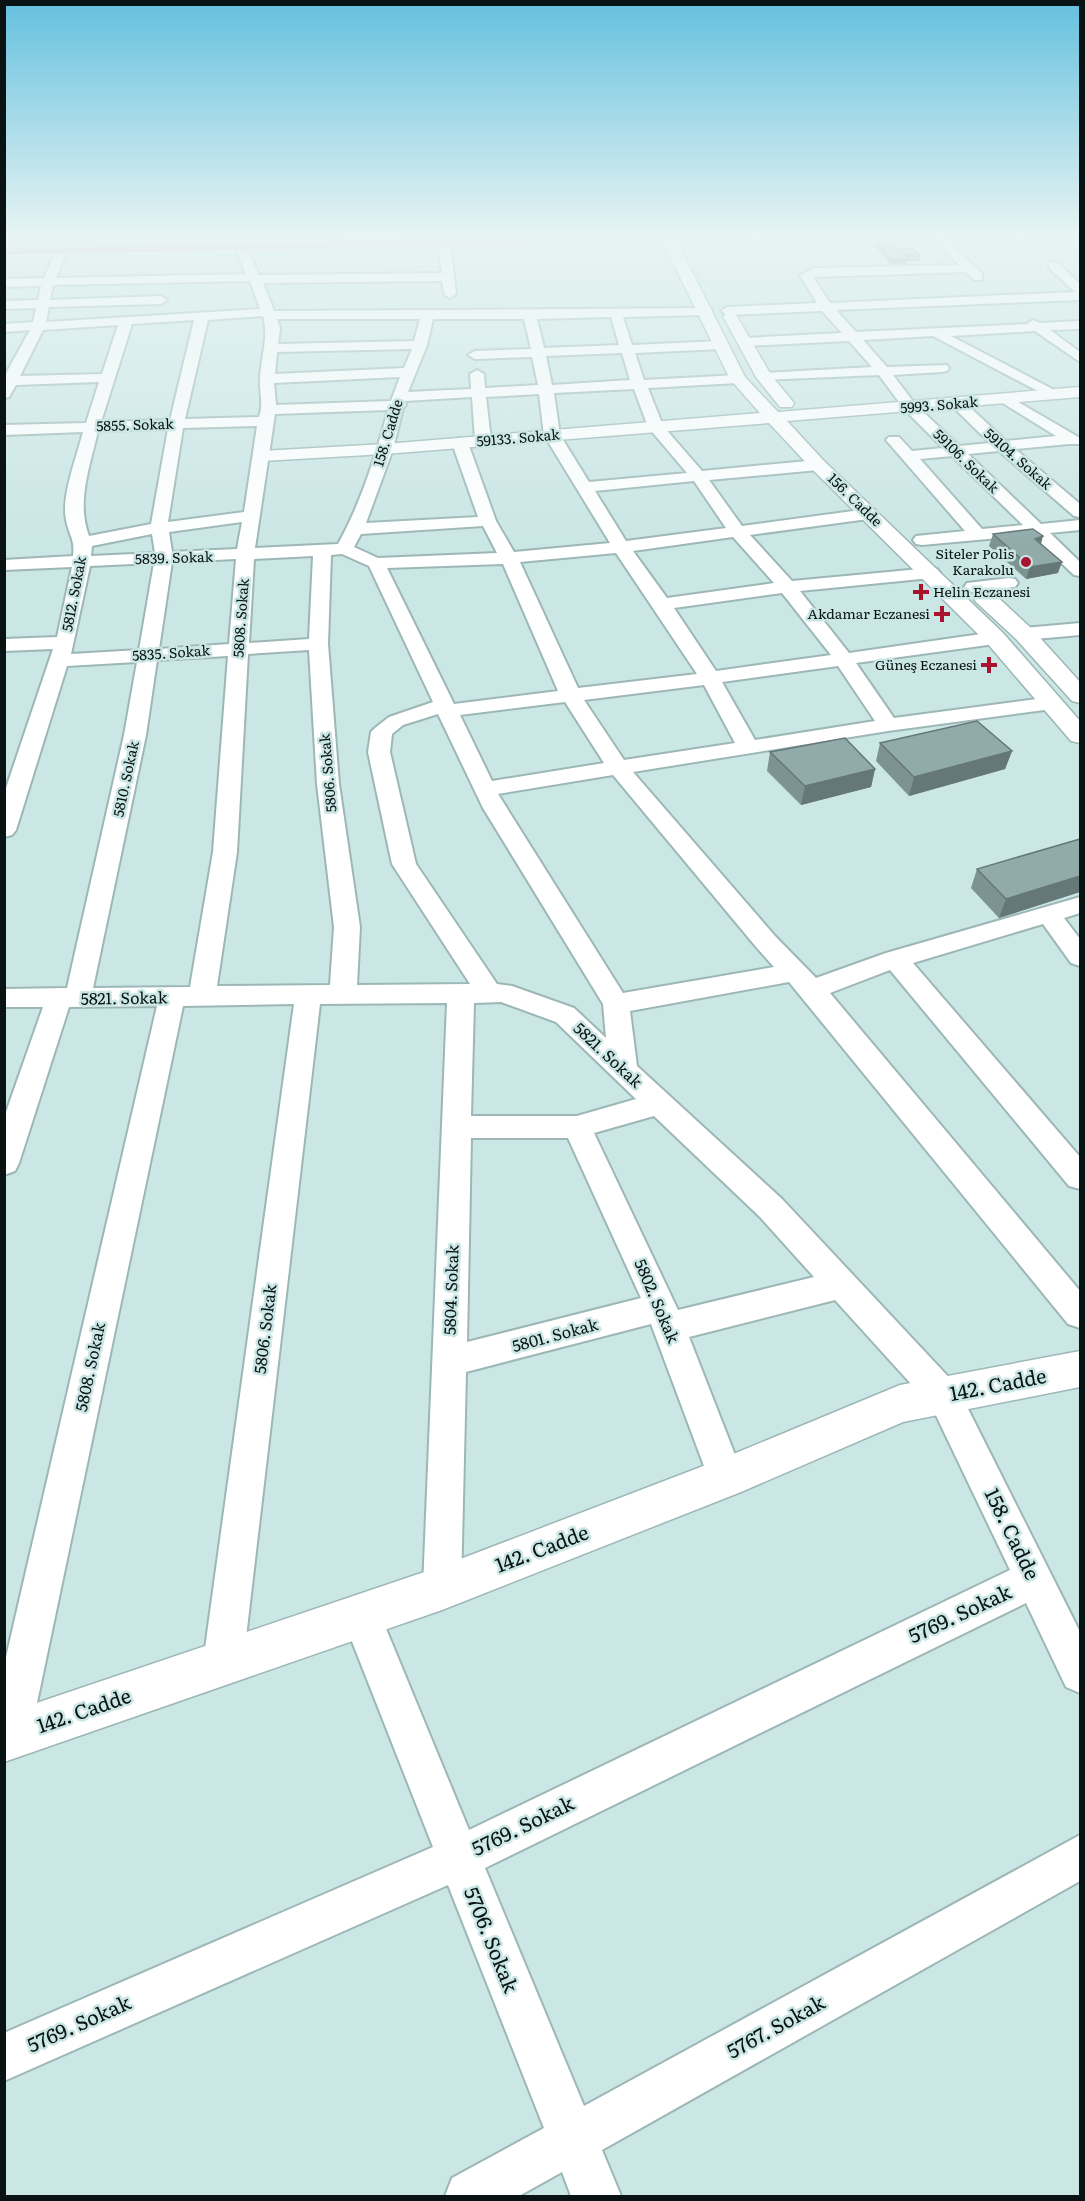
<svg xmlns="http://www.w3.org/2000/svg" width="1085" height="2201" font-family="Literata,serif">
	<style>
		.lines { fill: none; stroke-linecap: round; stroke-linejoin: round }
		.minor-casing { stroke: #9cb7b6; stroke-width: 4 }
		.tertiary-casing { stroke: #9cb7b6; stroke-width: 3 }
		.primary-casing { stroke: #fff; stroke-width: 3 }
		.minor { fill: #fff; fill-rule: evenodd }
		.tertiary { fill: #fff; fill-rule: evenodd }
		.primary { fill: #eda9aa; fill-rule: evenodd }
		.wall { fill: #7c9392 }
		.shaded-wall { fill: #657877 }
		.building { fill: #90abaa; stroke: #657877; stroke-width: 1.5 }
		.poi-dot { fill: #aa132d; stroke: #cae6e5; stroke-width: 2 }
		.labels { text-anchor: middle; stroke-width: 5; stroke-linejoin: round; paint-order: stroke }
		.far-street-label { font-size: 14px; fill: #091313; stroke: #cae6e5 }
		.far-poi-label { font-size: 14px; fill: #091313; stroke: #cae6e5; text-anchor: end }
		.street-label { font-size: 16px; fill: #091313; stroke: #cae6e5 }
		.near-street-label { font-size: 20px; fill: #091313; stroke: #cae6e5 }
	</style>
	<rect width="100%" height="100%" fill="#cae6e5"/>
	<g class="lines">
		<defs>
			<g id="minor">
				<path d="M932,236H943L982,274V280H974L966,272L813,277L830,303L1075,292L1049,268V262H1057L1080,284V300L836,310L856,332L1027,324L1033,320L1040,323L1080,321V329L1050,330L1080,352V362L1035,331L951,336L1056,391L1058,394L1051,398L933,336L863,340L887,367L947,365L949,368L947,371L942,372L893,375L915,404L959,446L990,443L952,406L950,403L952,400H962L1006,441L1056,436L1001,402L999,399L1006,395L1080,438V444H1069L1015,449L1080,504V517L1074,516L999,451L968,454L1041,524L1080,520V530L1050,533L1080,562V576L1074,575L1032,535L922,545L916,544L913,540L916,536L965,531L886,440L889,437H899L912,451L943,448L905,410L879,375L759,380L757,377L759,374L764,373L872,367L849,341L745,346L738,342L745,338L842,333L822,311L727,315L721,311L727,307L817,303L800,275L816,268L959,265ZM952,456L1023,525L982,529L920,459Z"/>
				<path d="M444,240L450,243L456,294L450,298L444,294L442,281L263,283L274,311L711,308L712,311L711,314L706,315L623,317L632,345L721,341L728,345L721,349L635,353L644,380L738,375L745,379L738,383L648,388L663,426L702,471L818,460L826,465L818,470L709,480L742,526L868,509L876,514L868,519L750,535L792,581L931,568L937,569L940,573L937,577L931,578L800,591L849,653L995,632L1002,634L1005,638L1002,642L995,644L856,663L894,718L1052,697L1059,699L1062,703L1059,707L1052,709L888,731L633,772L775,936L816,978L886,953L1080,897V913L1064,918L1080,939V966L1071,963L1043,924L913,963L1080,1157V1189L1069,1186L890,970L830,993L1080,1291V1328L1068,1324L789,982L630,1011L637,1066L782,1199L956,1385L1080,1632V1693L1066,1687L1026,1603L485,1868L584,2106L1080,1835V1881L602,2150L621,2196H571L562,2172L519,2196H445L452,2178L544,2128L448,1885L4,2081V2033L433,1847L342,1616L347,1602L361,1597L375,1602L469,1830L1010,1570L932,1407L835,1300L689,1337L744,1478L739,1490L726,1495L713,1490L651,1324L466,1372L461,1588L456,1602L442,1607L428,1602L423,1588L447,1003L320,1004L243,1663L237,1677L223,1683L209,1677L203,1663L294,1004L183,1006L30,1736L24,1751L9,1757L4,1755V1666L157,1006L69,1007L19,1163L15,1171L4,1175V1118L43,1007H4V989L67,988L124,735L137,662L67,666L16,830L12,835L4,837V794L53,649L4,651V639L57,637L72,567L4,570V560L73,556C75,538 69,536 66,520C61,496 77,456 83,432L4,435V425L86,423L99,382L16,385L9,397L4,398V377L30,330L4,332V324L33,322L36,308L4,309V301L38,300L41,286L4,287V279L44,278L56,250L62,247L68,250L56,278L246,274L234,246L240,243L246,246L259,275L442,273L438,243ZM250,281L260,309L46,322L49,307L161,304L167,300L161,296L50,300L53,285ZM263,316C269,337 261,357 260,378C259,391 264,404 259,417L185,419L208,320ZM611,317L619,345L544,348L537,319ZM277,319H420L414,341L278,344L280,328ZM433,319H524L531,349L475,351L468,355L475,359L532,357L538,385L485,388L484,374L477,370L470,374L471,389L408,392L427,345ZM194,320L170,420L101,422L132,324ZM118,325L102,374L20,376L43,330ZM412,349L404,368L275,374L277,352ZM622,353L630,380L552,385L546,356ZM400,377L391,401L276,405L274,383ZM634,389L648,427L687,473L589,482L560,435L554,393ZM539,394L544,435L610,543L514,552L496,521L468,443L460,438L452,443L478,517L366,523L393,449L403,408L406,405L405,401L472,397L475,440L483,445L491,440L486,397ZM388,410C376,455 361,503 338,544L255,548L275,414ZM257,426L244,512L168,522L183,428ZM168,429L151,524L89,536C76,502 90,466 98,431ZM694,481L726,528L626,541L595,491ZM242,522L237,549L172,552L169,532ZM483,526L497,553L378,558L354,547L361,534ZM152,534L155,553L91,556L92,546ZM733,537L774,583L667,598L633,551ZM616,553L697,674L578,688L520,562ZM342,554L369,566L433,702L389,717L375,728L371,732L368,752L392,864L470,984L357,985L360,927L339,784L328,644L331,555ZM313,556L309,639L249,643L254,559ZM236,559L229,644L159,649L172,562ZM154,563L139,650L71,654L90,566ZM503,564L558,691L454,704L387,568ZM782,593L831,655L716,671L674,608ZM309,650L317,784L334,927L330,985L217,986L237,852L248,654ZM228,656L213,852L190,987L93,988L146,735L157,660ZM838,666L875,721L755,740L722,682ZM704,685L735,743L624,760L584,700ZM565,702L604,763L492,781L460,715ZM438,714L483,808L603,1004L606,1038L574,1008L512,986L497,984L416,864L390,752L392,734L403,725ZM613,775L757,948L774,967L623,993L498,794ZM501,1002L556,1022L636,1099L577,1116H471L474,1003ZM654,1116L760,1217L814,1277L678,1310L594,1133ZM471,1138H568L641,1298L467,1342Z"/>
				<polygon points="1009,578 1015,579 1018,583 1015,587 973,592 967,591 964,587 967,583"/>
				<polygon points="1080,623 1080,635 1024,640 1017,638 1014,634 1017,630 1024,628"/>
			</g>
			<g id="tertiary">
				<polygon points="660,236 674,236 745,377 778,412 1080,387 1080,397 787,421 824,461 1003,633 1080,721 1080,743 1071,741 987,643 812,469 769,423 385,454 262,461 256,460 253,456 256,452 262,451 385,444 760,413 730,379"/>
				<polygon points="730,312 735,313 771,375 794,403 792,407 780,407 756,377 723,316"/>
				<polygon points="984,591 992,592 1032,629 1080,682 1080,703 1072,701 1016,639 976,602 973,597 976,592"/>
				<polygon points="1080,1351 1080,1387 903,1422 741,1492 442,1610 4,1762 4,1714 442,1566 719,1460 900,1385"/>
			</g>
			<polygon id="primary" points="577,236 756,236 749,240 4,255 4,247"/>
		</defs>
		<use href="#minor" class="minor-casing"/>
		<use href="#tertiary" class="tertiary-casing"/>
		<use href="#primary" class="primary-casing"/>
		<use href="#minor" class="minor"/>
		<use href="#tertiary" class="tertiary"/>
		<use href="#primary" class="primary"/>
	</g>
	<g class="wall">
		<polygon points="876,242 920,256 920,261 907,261 907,264 890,264 875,246"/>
		<polygon points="993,534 1041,544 1058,573 1026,579 989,546"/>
		<polygon points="880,743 1012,751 1005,769 909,796 876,761"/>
		<polygon points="770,752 875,769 871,787 801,805 767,771"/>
		<polygon points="1080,839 1080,892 999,918 971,888 977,869"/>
	</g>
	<g class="shaded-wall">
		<polygon points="1043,536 1040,548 1035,539"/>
		<polygon points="1062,562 1058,573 1026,579 1030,567"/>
		<polygon points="1012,751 1005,769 909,796 914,777"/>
		<polygon points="875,769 871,787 801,805 805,786"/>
		<polygon points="1080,876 1080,892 999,918 1006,899"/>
	</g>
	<g class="building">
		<polygon points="876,242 892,242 897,249 913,248 920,256 905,256 908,259 891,260"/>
		<polygon points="1033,529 1043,536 1035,539 1062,562 1030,567 993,534"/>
		<polygon points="977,721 1012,751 914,777 880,743"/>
		<polygon points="845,738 875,769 805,786 770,752"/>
		<polygon points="1080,839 1080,876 1006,899 977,869"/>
	</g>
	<linearGradient id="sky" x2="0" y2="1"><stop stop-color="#64c0de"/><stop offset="0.43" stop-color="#e7f4f3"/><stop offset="1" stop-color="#e7f4f3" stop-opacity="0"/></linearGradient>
	<rect width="1085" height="544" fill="url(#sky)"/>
	<g class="poi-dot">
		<circle cx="1026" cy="562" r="6"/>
		<path d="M918 583h6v6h6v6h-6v6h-6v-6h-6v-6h6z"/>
		<path d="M939 605h6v6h6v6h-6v6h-6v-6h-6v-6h6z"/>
		<path d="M986 656h6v6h6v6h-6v6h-6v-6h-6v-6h6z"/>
	</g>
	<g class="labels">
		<g class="far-street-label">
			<text transform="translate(939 405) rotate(-5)" y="5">5993. Sokak</text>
			<text transform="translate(135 425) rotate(-2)" y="5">5855. Sokak</text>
			<text transform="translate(388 433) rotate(-73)" y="5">158. Cadde</text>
			<text transform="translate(518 438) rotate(-5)" y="5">59133. Sokak</text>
			<text transform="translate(1018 459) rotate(41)" y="5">59104. Sokak</text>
			<text transform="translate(966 461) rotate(44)" y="5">59106. Sokak</text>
			<text transform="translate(855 500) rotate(44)" y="5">156. Cadde</text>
			<text transform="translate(174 558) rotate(-2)" y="5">5839. Sokak</text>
			<text transform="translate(74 594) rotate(-79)" y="5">5812. Sokak</text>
			<text transform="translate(241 618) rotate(-86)" y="5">5808. Sokak</text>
			<text transform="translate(171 653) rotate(-4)" y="5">5835. Sokak</text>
			<text transform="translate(328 773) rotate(-95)" y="5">5806. Sokak</text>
			<text transform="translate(126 779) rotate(-78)" y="5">5810. Sokak</text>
		</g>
		<g class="far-poi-label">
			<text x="1014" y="559">Siteler Polis<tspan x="1014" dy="16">Karakolu</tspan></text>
			<text x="933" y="597" text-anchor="start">Helin Eczanesi</text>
			<text x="930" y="619">Akdamar Eczanesi</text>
			<text x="977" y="670">Güneş Eczanesi</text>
		</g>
		<g class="street-label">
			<text transform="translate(124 998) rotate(-1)" y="6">5821. Sokak</text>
			<text transform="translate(608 1055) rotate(43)" y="6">5821. Sokak</text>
			<text transform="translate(451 1290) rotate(-88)" y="6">5804. Sokak</text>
			<text transform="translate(657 1301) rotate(67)" y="6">5802. Sokak</text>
			<text transform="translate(265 1329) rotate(-83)" y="6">5806. Sokak</text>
			<text transform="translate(555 1335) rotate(-15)" y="6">5801. Sokak</text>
			<text transform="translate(90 1367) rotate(-78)" y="6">5808. Sokak</text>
		</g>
		<g class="near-street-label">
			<text transform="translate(998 1385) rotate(-11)" y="7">142. Cadde</text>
			<text transform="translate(1012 1534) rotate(64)" y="7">158. Cadde</text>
			<text transform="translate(542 1549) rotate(-21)" y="7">142. Cadde</text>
			<text transform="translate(960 1614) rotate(-25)" y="7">5769. Sokak</text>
			<text transform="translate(84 1711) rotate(-19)" y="7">142. Cadde</text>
			<text transform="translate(523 1826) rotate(-26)" y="7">5769. Sokak</text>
			<text transform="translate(491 1940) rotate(68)" y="7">5706. Sokak</text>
			<text transform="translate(79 2024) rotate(-24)" y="7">5769. Sokak</text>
			<text transform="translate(776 2027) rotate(-29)" y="7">5767. Sokak</text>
		</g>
	</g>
	<rect width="1085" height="2201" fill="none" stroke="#091313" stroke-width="12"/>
</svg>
